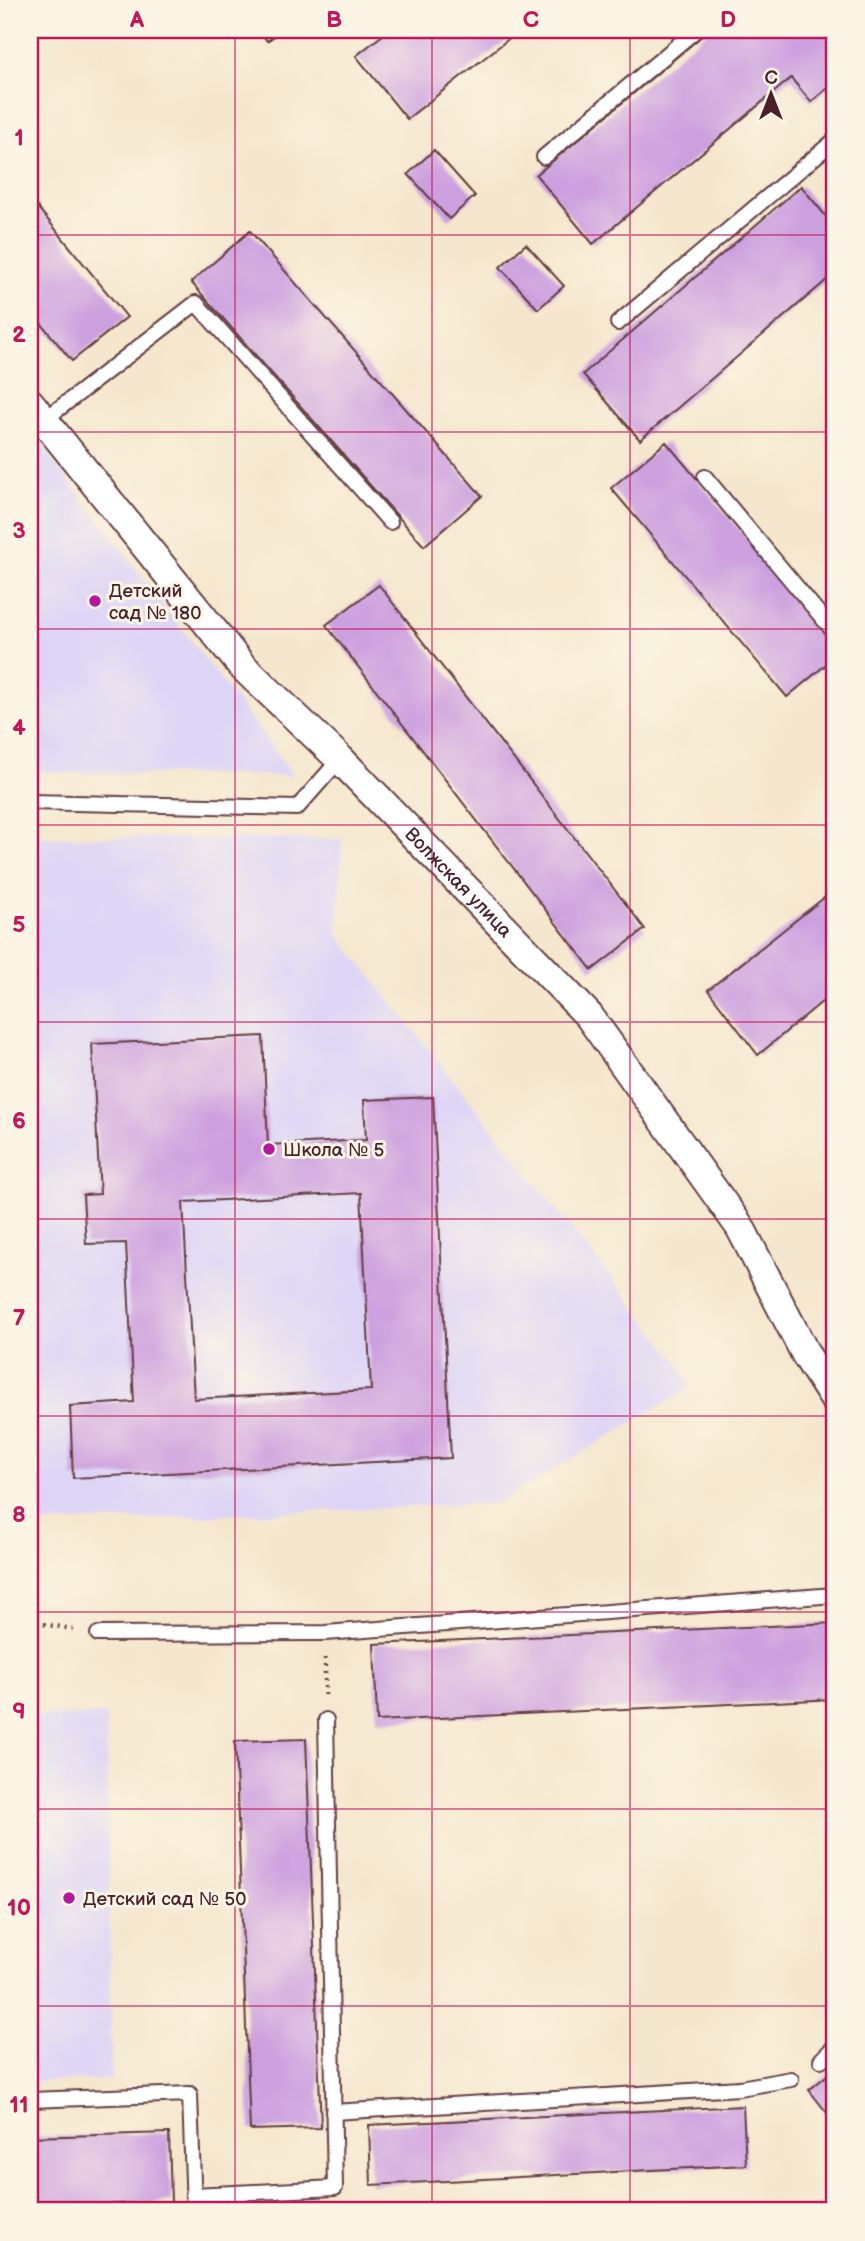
<svg xmlns="http://www.w3.org/2000/svg" width="865" height="2241" font-family="'Balsamiq Sans',sans-serif">
	<style>
		.built { fill: #ddd5f6 }
		.building { fill: #cc9fdf; fill-rule: evenodd }
		.lines { fill: none; stroke-linecap: round; stroke-linejoin: round }
		.lane-casing { stroke: #643d43; stroke-width: 18 }
		.street-casing { stroke: #643d43; stroke-width: 32 }
		.path { stroke: #643d43; stroke-width: 4.5; stroke-dasharray: 2 5; stroke-linecap: butt }
		.lane { stroke: #fff; stroke-width: 14 }
		.street { stroke: #fff; stroke-width: 28 }
		.grid { fill: none; stroke: #c2185b; stroke-width: 2; stroke-opacity: 0.55 }
		.poi-dot { fill: #b5179e; stroke: #fcf5e5; stroke-width: 2.5 }
		.labels { text-anchor: middle; stroke-width: 6; stroke-linejoin: round; paint-order: stroke }
		.poi-label { font-size: 19px; fill: #4a1f2b; stroke: #fcf5e5; text-anchor: start }
		.street-label { font-size: 19px; fill: #4a1f2b; stroke: #fcf5e5 }
		.neatline { fill: none; stroke: #c2185b; stroke-width: 2.5 }
		.grid-label { font-size: 23px; text-anchor: middle; font-weight: bold; fill: #c2185b }
	</style>
	<rect width="100%" height="100%" fill="#fcf5e5"/>
	<filter id="ink" filterUnits="userSpaceOnUse"><feTurbulence type="fractalNoise" baseFrequency=".0143" numOctaves="2"/><feDisplacementMap in="SourceGraphic" scale="14" xChannelSelector="R" yChannelSelector="G"/><feConvolveMatrix kernelMatrix="1 2 1 2 8 2 1 2 1" color-interpolation-filters="sRGB"/></filter>
	<filter id="wash" filterUnits="userSpaceOnUse"><feTurbulence type="fractalNoise" baseFrequency=".00686" numOctaves="4" result="noise"/><feDisplacementMap in="SourceGraphic" scale="28" xChannelSelector="R" yChannelSelector="G"/><feGaussianBlur stdDeviation="1.57" result="paint"/><feColorMatrix in="noise" values="0 0 0 0 0 0 0 0 0 0 0 0 0 0 0 0 0 1.4 0 .05"/><feComposite in="paint" operator="in"/></filter>
	<g filter="url(#wash)">
		<rect width="100%" height="100%" fill="#f5e7cd"/>
		<g class="built">
			<polygon points="30,430 294,776 30,772"/>
			<polygon points="30,837 342,839 338,935 679,1363 691,1387 498,1503 30,1524"/>
			<polygon points="106,1715 112,2080 30,2081 30,1716"/>
		</g>
		<g id="blocks">
			<g class="building">
				<polygon points="259,30 283,30 267,41"/>
				<polygon points="389,30 520,30 407,119 356,56"/>
				<polygon points="709,30 835,30 835,82 811,102 791,78 593,244 536,175"/>
				<polygon points="434,150 475,196 449,219 408,174"/>
				<polygon points="801,186 835,227 835,273 640,440 583,374"/>
				<polygon points="30,198 127,317 72,361 30,310"/>
				<polygon points="250,231 482,496 424,546 191,282"/>
				<polygon points="526,244 564,286 538,309 500,267"/>
				<polygon points="666,442 835,644 835,657 787,697 611,488"/>
				<polygon points="379,585 645,929 592,970 326,625"/>
				<polygon points="835,889 835,991 758,1055 708,990"/>
				<path d="M263,1036L268,1145L366,1140L364,1100L433,1097L451,1458L73,1478L70,1406L134,1402L126,1243L86,1244L83,1195L100,1194L92,1044ZM361,1193L371,1390L194,1399L183,1202Z"/>
				<polygon points="835,1623 835,1699 377,1721 374,1644"/>
				<polygon points="306,1739 321,2128 250,2130 235,1741"/>
				<polygon points="835,2069 835,2123 809,2090"/>
				<polygon points="743,2106 746,2165 371,2185 369,2125"/>
				<polygon points="169,2133 171,2202 30,2207 30,2137"/>
			</g>
		</g>
	</g>
	<g filter="url(#ink)">
		<use href="#blocks" fill-opacity="0" stroke="#643d43" stroke-width="2"/>
		<g class="lines">
			<defs>
				<g id="lane">
					<polyline points="544,157 696,30"/>
					<polyline points="618,323 835,140"/>
					<polyline points="44,420 196,303 390,522"/>
					<polyline points="705,477 835,633"/>
					<polyline points="30,802 297,808 340,759"/>
					<polyline points="98,1634 325,1633 835,1595"/>
					<polyline points="821,2060 835,2046"/>
					<polyline points="30,2100 190,2094 194,2211"/>
					<polyline points="333,2112 740,2088 791,2079"/>
					<polyline points="193,2195 335,2188 326,1720"/>
				</g>
				<g id="street">
					<path id="s1" d="M30,403L242,666L340,759L589,1016L740,1227L806,1355L835,1400"/>
				</g>
			</defs>
			<use href="#lane" class="lane-casing"/>
			<use href="#street" class="street-casing"/>
			<g class="path">
				<polyline points="30,1622 73,1629"/>
				<polyline points="325,1658 325,1695"/>
			</g>
			<use href="#lane" class="lane"/>
			<use href="#street" class="street"/>
		</g>
	</g>
	<path class="grid" d="M235,30V2211M432,30V2211M630,30V2211M30,235H835M30,432H835M30,629H835M30,825H835M30,1022H835M30,1219H835M30,1416H835M30,1612H835M30,1809H835M30,2006H835"/>
	<g class="poi-dot">
		<circle cx="95" cy="601" r="7"/>
		<circle cx="269" cy="1149" r="7"/>
		<circle cx="69" cy="1898" r="7"/>
	</g>
	<g class="labels">
		<g class="poi-label">
			<text x="109" y="597">Детский<tspan x="109" dy="22">сад № 180</tspan></text>
			<text x="283" y="1156">Школа № 5</text>
			<text x="83" y="1905">Детский сад № 50</text>
		</g>
		<g class="street-label">
			<text dy="7" stroke="none"><textPath href="#s1" startOffset="644">Волжская улица</textPath></text>
		</g>
	</g>
	<rect width="865" height="2241" fill="none" stroke="#fcf5e5" stroke-width="77"/>
	<g transform="translate(771 94)" stroke="#fcf5e5" stroke-width="5" paint-order="stroke">
	<path d="M0-5L12 26L0 18L-12 26Z" fill="#4a1f2b"/>
	<text y="-10" font-size="19" font-weight="bold" text-anchor="middle" fill="#4a1f2b">С</text>
	</g>
	<rect x="38" y="38" width="788" height="2164" class="neatline"/>
	<g class="grid-label">
		<text x="137" y="27">A</text>
		<text x="334" y="27">B</text>
		<text x="531" y="27">C</text>
		<text x="728" y="27">D</text>
		<text x="19" y="145">1</text>
		<text x="19" y="342">2</text>
		<text x="19" y="538">3</text>
		<text x="19" y="735">4</text>
		<text x="19" y="932">5</text>
		<text x="19" y="1128">6</text>
		<text x="19" y="1325">7</text>
		<text x="19" y="1522">8</text>
		<text x="19" y="1719">9</text>
		<text x="19" y="1915">10</text>
		<text x="19" y="2112">11</text>
	</g>
</svg>
